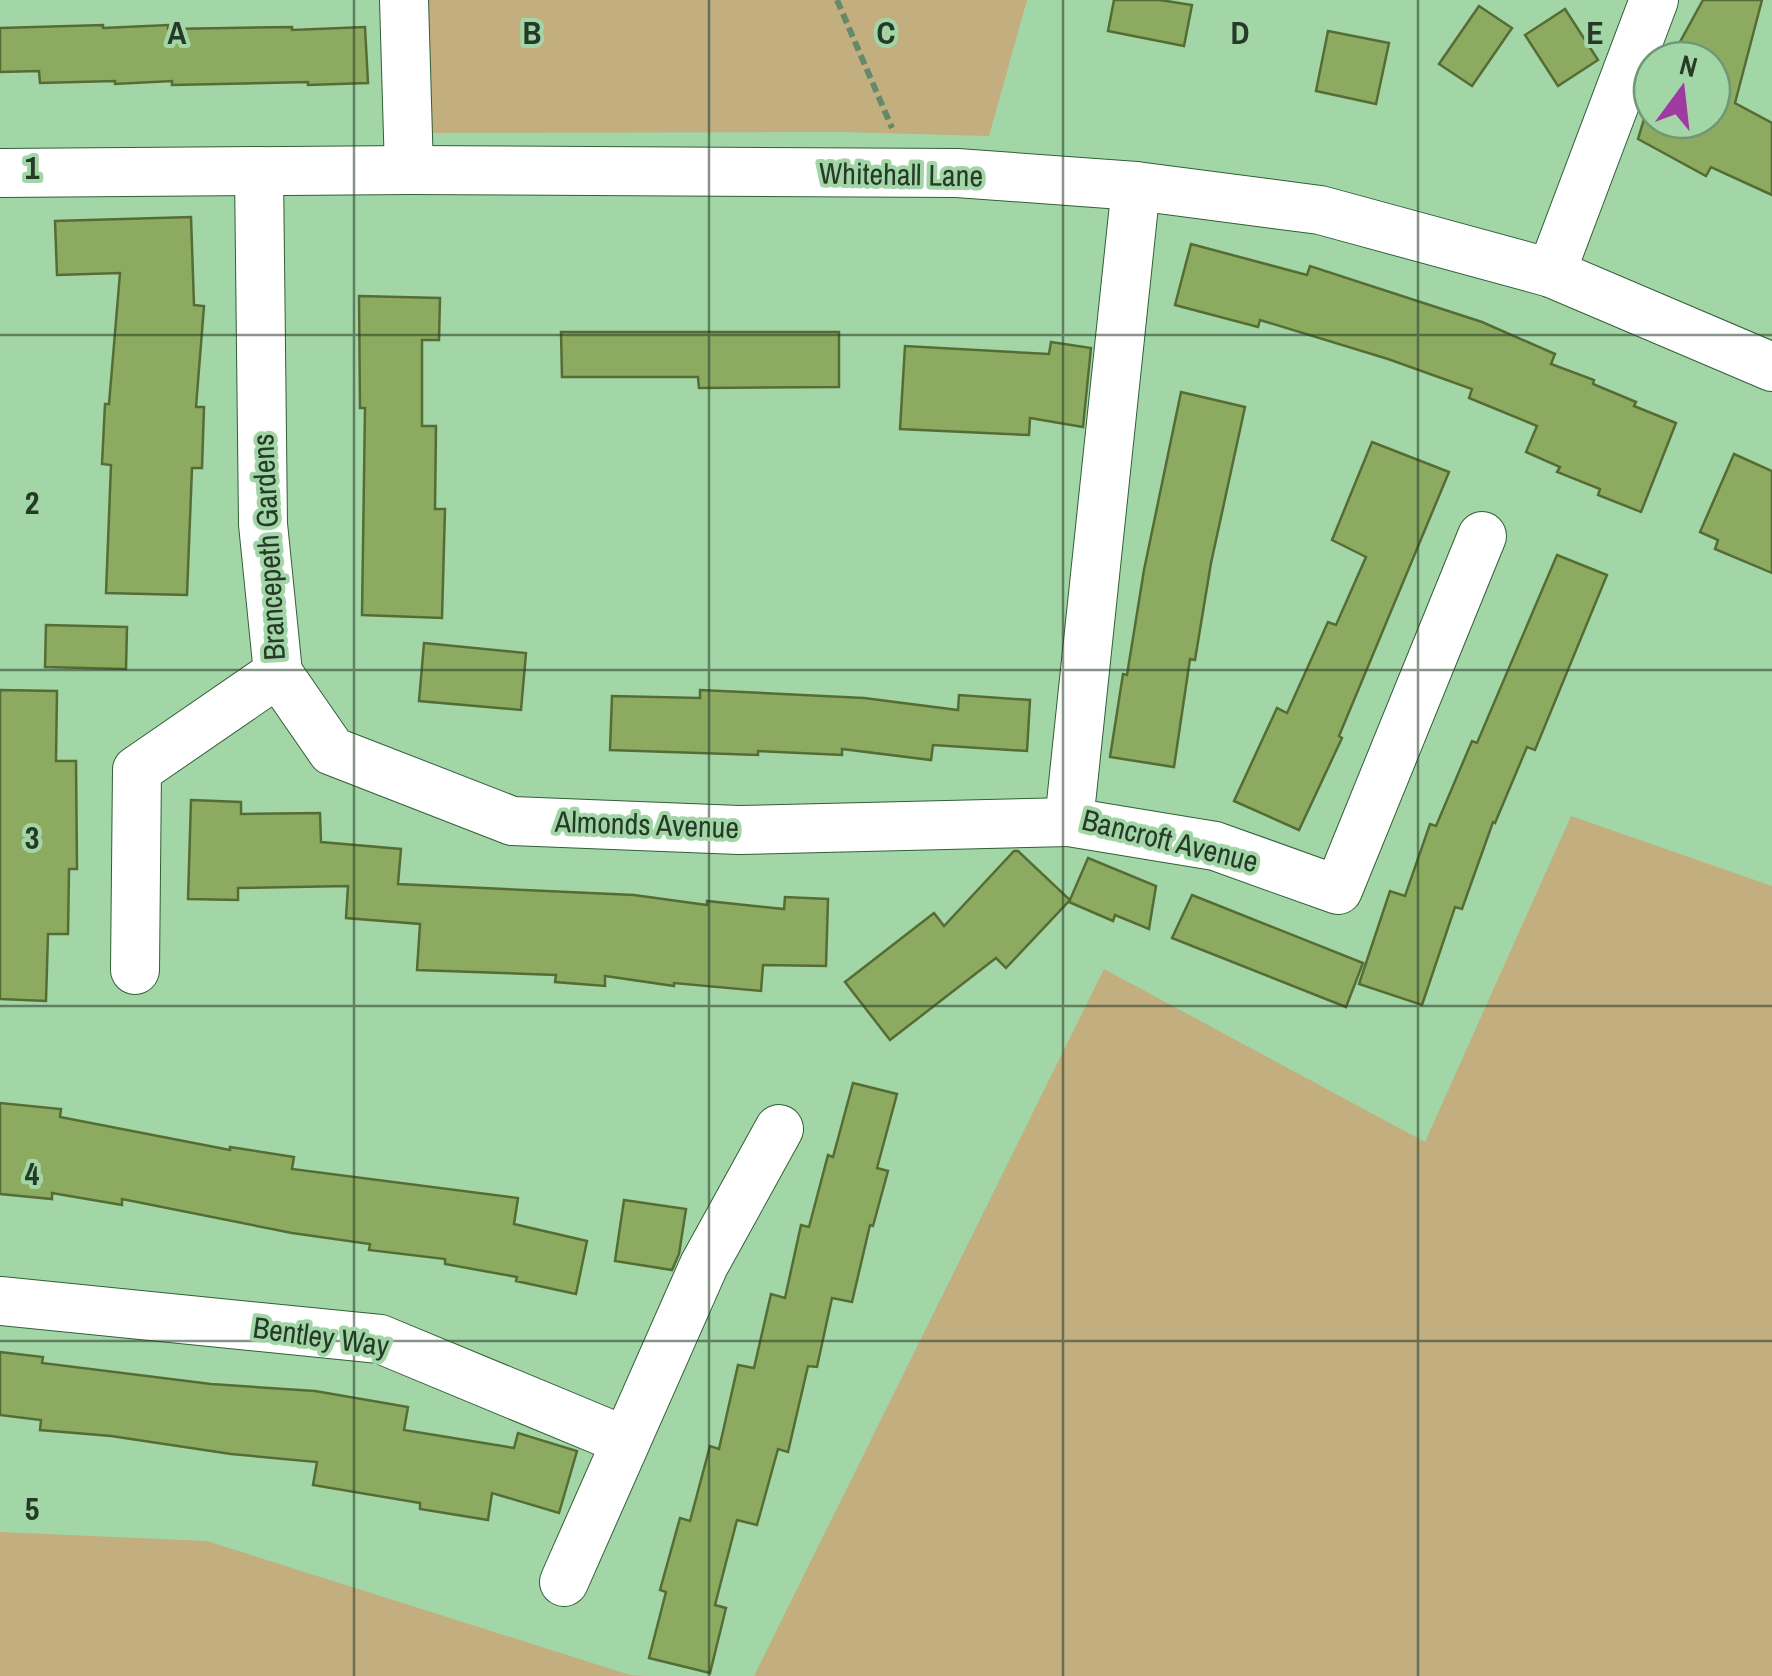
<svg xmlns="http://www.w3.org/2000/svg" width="1772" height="1676" font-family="'Archivo Narrow',sans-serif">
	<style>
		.green { fill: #c2ae7f }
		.building { fill: #8dab60; stroke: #566c35; stroke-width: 2.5 }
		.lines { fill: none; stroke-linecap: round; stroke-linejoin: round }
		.minor-casing { stroke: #315f37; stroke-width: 50 }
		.path { stroke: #668a69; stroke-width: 6; stroke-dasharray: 10 5; stroke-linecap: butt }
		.minor { stroke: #fff; stroke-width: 48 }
		.grid { fill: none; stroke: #263a28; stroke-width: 2.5; stroke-opacity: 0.55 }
		.labels { text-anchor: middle; stroke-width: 8; stroke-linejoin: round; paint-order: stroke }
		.street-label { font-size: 30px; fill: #263a28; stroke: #a3d6a7 }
		.grid-label { font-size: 32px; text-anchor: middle; font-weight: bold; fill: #263a28; stroke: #a3d6a7; stroke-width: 8; stroke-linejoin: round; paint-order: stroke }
	</style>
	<rect width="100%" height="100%" fill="#a3d6a7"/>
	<g class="green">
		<polygon points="420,0 1027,0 989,136 840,132 421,133"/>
		<polygon points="1571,816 1772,886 1772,1676 754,1676 1104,969 1425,1142"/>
		<polygon points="0,1532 207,1541 630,1675 647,1676 0,1676"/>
	</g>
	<g class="building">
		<polygon points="1114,0 1160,0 1192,5 1184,46 1108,31"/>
		<polygon points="1703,0 1762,0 1735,103 1772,123 1772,195 1711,167 1706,176 1638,139 1652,93 1652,120 1712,120 1712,60 1670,60"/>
		<polygon points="1479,6 1512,28 1472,86 1439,64"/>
		<polygon points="1565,9 1598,60 1558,86 1525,35"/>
		<polygon points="103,25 103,28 168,25 168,29 292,27 292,30 365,27 368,83 308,85 308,82 172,85 172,81 115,84 115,81 40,83 39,71 0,72 0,28"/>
		<polygon points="1328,31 1389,43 1376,104 1316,91"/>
		<polygon points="191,217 194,305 204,306 196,407 204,407 202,468 192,468 187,595 106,593 111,465 102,464 105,404 109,404 120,273 57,275 55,221"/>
		<polygon points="1191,244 1307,275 1310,266 1482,322 1555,354 1551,364 1594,380 1593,384 1636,402 1634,406 1676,423 1641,512 1598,495 1600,489 1557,472 1560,467 1526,452 1537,426 1469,398 1472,389 1388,359 1260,320 1258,327 1175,305"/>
		<polygon points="359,296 440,298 439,340 422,340 422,426 436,426 435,509 445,509 442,618 362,615 365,408 360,408"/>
		<polygon points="561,332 839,332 839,387 699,388 698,377 562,377"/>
		<polygon points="1051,342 1091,348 1083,427 1030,418 1029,435 900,429 905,346 1049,354"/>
		<polygon points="1181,392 1245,407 1211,563 1195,660 1190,659 1174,767 1110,757 1123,674 1127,675 1144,570"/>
		<polygon points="1372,442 1449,472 1339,736 1342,738 1299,830 1234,801 1277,708 1287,713 1328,622 1336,625 1366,557 1332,540"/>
		<polygon points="1734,454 1772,471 1772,573 1715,549 1718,540 1700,532"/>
		<polygon points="1557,555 1607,575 1535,750 1527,747 1495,823 1493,822 1462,909 1455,907 1422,1005 1359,984 1390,891 1405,896 1430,824 1436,826 1472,741 1477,743"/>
		<polygon points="46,625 127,627 126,669 45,667"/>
		<polygon points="424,643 526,653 521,710 419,701"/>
		<polygon points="0,690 57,691 56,761 76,761 77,869 69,869 68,934 48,934 46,1001 0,999"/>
		<polygon points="700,690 864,698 958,710 959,695 1030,700 1027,751 933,745 931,760 842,749 842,755 758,751 758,755 610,750 612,696 700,698"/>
		<polygon points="191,800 241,802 241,814 320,813 321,842 401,849 398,884 634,895 707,905 707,901 784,909 785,897 828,899 826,966 763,965 761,991 674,983 674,986 605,976 605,986 555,982 556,975 417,970 420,924 346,918 348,886 238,888 238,900 188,899"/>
		<polygon points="1014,851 1018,851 1070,900 1006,968 996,958 890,1040 845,982 934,913 944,926"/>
		<polygon points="1088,858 1156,886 1149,929 1115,915 1113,921 1069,902"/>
		<polygon points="1192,895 1363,963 1346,1007 1172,938"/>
		<polygon points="853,1083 897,1094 877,1168 888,1171 873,1226 870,1225 852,1302 832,1298 817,1367 808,1366 788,1452 778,1449 757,1525 737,1520 715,1605 726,1608 710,1673 649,1658 666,1592 660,1590 680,1518 690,1521 710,1446 719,1449 738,1365 754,1368 771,1294 785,1298 801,1225 809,1227 828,1155 833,1157"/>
		<polygon points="0,1103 61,1109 60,1117 230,1150 230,1147 294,1157 292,1169 518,1198 514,1224 587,1241 576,1294 516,1281 517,1277 445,1264 445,1259 369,1250 370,1244 292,1233 122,1199 122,1205 52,1193 52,1199 0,1194"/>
		<polygon points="624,1200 686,1209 679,1254 672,1270 615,1261"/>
		<polygon points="0,1352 43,1357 42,1363 211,1384 315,1391 408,1407 404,1430 514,1448 518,1433 577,1451 559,1513 492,1493 488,1520 420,1509 420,1503 313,1485 317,1462 231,1454 111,1436 40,1430 41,1420 0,1415"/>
	</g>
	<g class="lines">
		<defs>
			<g id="minor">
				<polyline points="404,0 409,170"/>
				<polyline points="0,173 409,170 957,173 1136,186 1320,210 1551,273 1772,367"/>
				<polyline points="1136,186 1069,822 1215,846 1338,890 1482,536"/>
				<polyline points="1551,273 1654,0"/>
				<polyline points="278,673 332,751 512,821 739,830 1069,822"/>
				<polyline points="135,970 137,770 278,673 263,524 259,171"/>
				<polyline points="0,1301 380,1339 626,1441"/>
				<polyline points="564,1582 704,1265 779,1129"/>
			</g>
		</defs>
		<use href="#minor" class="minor-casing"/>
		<polyline class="path" points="837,0 892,128"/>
		<use href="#minor" class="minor"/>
	</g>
	<path class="grid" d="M354,0V1676M709,0V1676M1063,0V1676M1418,0V1676M0,335H1772M0,670H1772M0,1006H1772M0,1341H1772"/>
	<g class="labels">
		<g class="street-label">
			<text transform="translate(901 175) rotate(1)" y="10">Whitehall Lane</text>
			<text transform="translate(269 547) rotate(-93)" y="10">Brancepeth Gardens</text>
			<text transform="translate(647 825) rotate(2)" y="10">Almonds Avenue</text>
			<text transform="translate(1170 841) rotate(14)" y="10">Bancroft Avenue</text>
			<text transform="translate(321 1337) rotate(8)" y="10">Bentley Way</text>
		</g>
	</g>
	<g class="grid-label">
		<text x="177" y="44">A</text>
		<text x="532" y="44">B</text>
		<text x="886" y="44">C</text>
		<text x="1240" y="44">D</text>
		<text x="1595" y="44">E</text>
		<text x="32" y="179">1</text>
		<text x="32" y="514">2</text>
		<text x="32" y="849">3</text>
		<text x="32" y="1185">4</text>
		<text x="32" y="1520">5</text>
	</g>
	<g transform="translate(1682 90) rotate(15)"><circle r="48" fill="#a3d6a7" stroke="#719874" stroke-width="2.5"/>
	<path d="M0-8L18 38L0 25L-18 38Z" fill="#9e3aa0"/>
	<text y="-15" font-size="28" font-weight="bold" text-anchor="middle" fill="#263a28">N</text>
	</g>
</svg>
